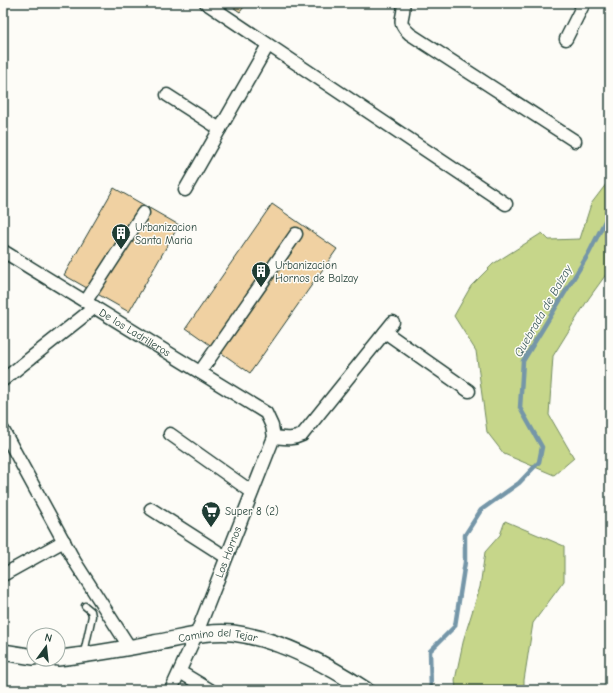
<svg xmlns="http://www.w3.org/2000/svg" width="613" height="693" font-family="'Comic Neue',sans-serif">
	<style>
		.green { fill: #c6d68a; stroke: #728a5f }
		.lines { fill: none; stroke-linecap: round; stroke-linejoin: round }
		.stream { stroke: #7496a8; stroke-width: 4.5 }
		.building { fill: #f0d1a2; stroke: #1f3d34 }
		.service-casing { stroke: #1f3d34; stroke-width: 9 }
		.minor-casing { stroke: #1f3d34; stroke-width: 15 }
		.tertiary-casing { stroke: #1f3d34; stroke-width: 18 }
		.service { stroke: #fdfcf7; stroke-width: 6 }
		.minor { stroke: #fdfcf7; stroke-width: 12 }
		.tertiary { stroke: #fdfcf7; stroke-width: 15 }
		.labels { text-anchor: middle; stroke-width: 3; stroke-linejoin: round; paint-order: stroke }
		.poi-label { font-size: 11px; fill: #1f3d34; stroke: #fdfcf7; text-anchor: start }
		.street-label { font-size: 11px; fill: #1f3d34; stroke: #fdfcf7 }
		.water-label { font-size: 12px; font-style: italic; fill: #3b5b5b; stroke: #fdfcf7 }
	</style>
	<rect width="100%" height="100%" fill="#fdfcf7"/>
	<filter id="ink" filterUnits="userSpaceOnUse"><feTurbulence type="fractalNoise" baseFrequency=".025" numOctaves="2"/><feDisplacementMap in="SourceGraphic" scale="8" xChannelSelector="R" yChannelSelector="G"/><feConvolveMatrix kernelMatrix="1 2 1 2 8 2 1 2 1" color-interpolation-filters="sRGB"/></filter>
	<g filter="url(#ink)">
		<g class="green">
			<polygon points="610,179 610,269 589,298 553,356 549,415 574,458 554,475 504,454 487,432 476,351 454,316 471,286 493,264 542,233 549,240 580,239 591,204"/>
			<polygon points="505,521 564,546 564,581 533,623 524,680 524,690 456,690 455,680 464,638 480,587 485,552 500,535"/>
		</g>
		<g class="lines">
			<polyline class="stream" points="431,690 430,651 455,626 465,562 465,535 481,510 519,483 539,462 542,447 520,408 523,361 589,253 610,211"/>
		</g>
		<g class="building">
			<polygon points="227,3 247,3 240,12"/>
			<polygon points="114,188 179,225 129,312 64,275"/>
			<polygon points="272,204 337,249 250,373 186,328"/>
		</g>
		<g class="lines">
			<defs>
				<polyline id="service" points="84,653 92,616 91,611 85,606"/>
				<g id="minor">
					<polyline points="206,3 506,204"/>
					<path d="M403,3C406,18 394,20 410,34L575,141"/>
					<polyline points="566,39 584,3"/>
					<polyline points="167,95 220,129"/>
					<polyline points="185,190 268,45"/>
					<path id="s1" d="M3,251L266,413L272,426L274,437L196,635L171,690"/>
					<polyline points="86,301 143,213"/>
					<polyline points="385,332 469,391"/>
					<polyline points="200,372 296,234"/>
					<polyline points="3,380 95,307"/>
					<polyline points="3,430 75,562 130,648"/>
					<polyline points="170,434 252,492"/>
					<path d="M274,437C284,438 292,440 302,435L393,322"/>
					<polyline points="151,509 226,557"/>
					<polyline points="3,575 64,541"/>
					<polyline points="180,672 210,690"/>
				</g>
				<g id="tertiary">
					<polyline points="3,652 34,657"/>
					<path id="s2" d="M58,658C90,655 122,649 154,643C179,639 208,630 233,633C279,639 328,665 366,690"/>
					<polyline points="46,659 47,659"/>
				</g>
			</defs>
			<use href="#service" class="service-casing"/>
			<use href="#minor" class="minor-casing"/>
			<use href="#tertiary" class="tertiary-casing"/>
			<use href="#service" class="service"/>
			<use href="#minor" class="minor"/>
			<use href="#tertiary" class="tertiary"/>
		</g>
	</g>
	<defs>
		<symbol id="building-pin" viewBox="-11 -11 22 30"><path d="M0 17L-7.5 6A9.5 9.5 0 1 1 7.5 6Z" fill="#1f3d34" stroke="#fdfcf7"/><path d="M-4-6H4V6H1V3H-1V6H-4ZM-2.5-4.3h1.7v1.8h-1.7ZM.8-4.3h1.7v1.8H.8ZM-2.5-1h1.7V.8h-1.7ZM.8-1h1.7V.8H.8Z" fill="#fff"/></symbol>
		<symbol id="supermarket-pin" viewBox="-11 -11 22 30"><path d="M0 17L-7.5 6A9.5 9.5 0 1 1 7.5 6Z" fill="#1f3d34" stroke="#fdfcf7"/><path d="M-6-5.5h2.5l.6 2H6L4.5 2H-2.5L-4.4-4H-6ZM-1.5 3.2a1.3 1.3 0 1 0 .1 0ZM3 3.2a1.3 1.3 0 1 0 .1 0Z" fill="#fff"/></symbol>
	</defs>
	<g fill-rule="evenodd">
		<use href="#building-pin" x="110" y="222" width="22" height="30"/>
		<use href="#building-pin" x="250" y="260" width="22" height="30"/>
		<use href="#supermarket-pin" x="200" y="500" width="22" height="30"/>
	</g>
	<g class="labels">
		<g class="poi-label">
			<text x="135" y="231">Urbanizacion<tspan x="135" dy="13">Santa Maria</tspan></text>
			<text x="275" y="269">Urbanizacion<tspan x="275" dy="13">Hornos de Balzay</tspan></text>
			<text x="225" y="515">Super 8 (2)</text>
		</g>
		<g class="street-label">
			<text dy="4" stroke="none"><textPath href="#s1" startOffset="155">De los Ladrilleros</textPath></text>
			<text transform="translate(228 552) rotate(-69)" y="4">Los Hornos</text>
			<text dy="4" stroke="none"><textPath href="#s2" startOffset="162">Camino del Tejar</textPath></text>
		</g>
		<g class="water-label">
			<text transform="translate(543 311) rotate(-60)" y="4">Quebrada de Balzay</text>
		</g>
	</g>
	<rect width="613" height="693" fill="none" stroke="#fdfcf7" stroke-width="16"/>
	<rect x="8" y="8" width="597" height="677" fill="none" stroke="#1f3d34" stroke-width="1.5" filter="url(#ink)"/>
	<g transform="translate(46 647) rotate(15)"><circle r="19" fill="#fdfcf7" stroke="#a4b0a9"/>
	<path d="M0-3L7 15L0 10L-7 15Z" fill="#1f3d34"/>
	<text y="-6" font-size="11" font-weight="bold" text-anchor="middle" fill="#1f3d34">N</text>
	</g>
</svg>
